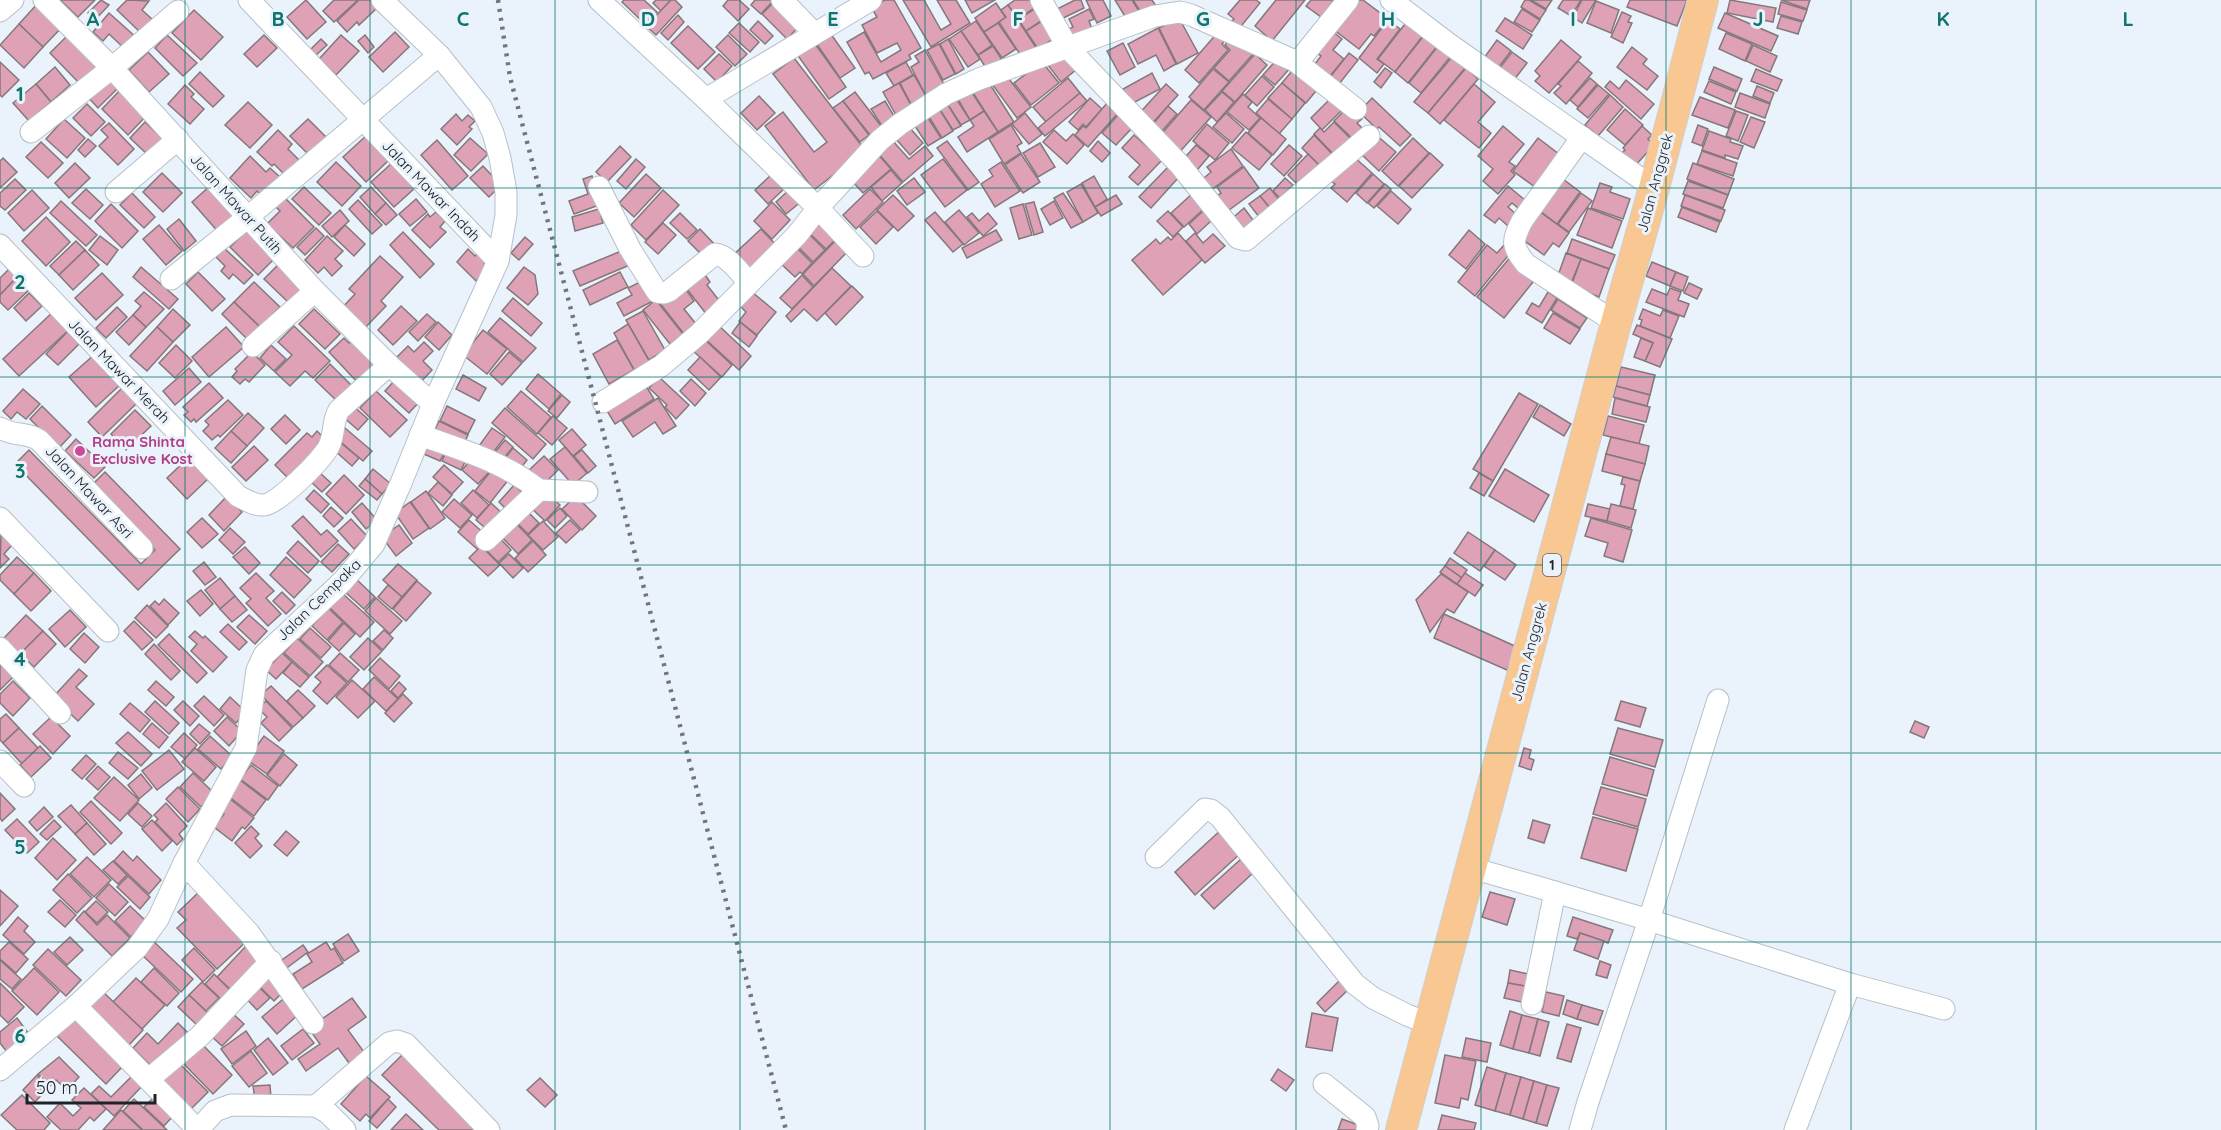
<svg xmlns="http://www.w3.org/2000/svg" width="2221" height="1130" font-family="Quicksand,sans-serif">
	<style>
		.building { fill: #dea1b6; stroke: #84787c; stroke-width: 1.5 }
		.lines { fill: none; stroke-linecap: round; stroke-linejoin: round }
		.minor-casing { stroke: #b7c0c8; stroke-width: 23 }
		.highway-casing { stroke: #cecfcf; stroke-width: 32 }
		.minor { stroke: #fff; stroke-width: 21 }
		.highway { stroke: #f9c791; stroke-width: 30 }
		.rail { stroke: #71767b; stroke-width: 4.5; stroke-dasharray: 3 6; stroke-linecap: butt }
		.grid { fill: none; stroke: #0f766e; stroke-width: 1.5; stroke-opacity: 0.55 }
		.hotel-dot { fill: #d1479c; stroke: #eaf3fb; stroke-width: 2 }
		.labels { text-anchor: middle; stroke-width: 6; stroke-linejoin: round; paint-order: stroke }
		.shield { fill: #eaf3fb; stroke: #5d6166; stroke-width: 1.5 }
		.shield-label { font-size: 14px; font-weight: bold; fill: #202326 }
		.street-label { font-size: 15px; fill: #202326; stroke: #eaf3fb }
		.hotel-label { font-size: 15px; font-weight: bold; fill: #b23c85; stroke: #eaf3fb; text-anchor: start }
		.grid-label { font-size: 20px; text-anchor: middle; font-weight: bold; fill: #0f766e; stroke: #eaf3fb; stroke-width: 6; stroke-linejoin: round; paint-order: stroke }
	</style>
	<rect width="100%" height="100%" fill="#eaf3fb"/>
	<g class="building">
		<polygon points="60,0 95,0 78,17"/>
		<polygon points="101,0 109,5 95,20 88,13"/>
		<polygon points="127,0 149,1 142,10 153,20 141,33 117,10"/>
		<polygon points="306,0 326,22 307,39 287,17"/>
		<polygon points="334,0 358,0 334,22 323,11"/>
		<polygon points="359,0 370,0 377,8 359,25 357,22 347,32 337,21"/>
		<polygon points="624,0 644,0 657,12 645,24 622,2"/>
		<polygon points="656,0 671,0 661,11 653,3"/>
		<polygon points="671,0 675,0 682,7 656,35 646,26"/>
		<polygon points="728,0 739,0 749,9 738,21 723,6"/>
		<polygon points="755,0 774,0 761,14 751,5"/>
		<polygon points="776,0 802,23 787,39 762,14"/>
		<polygon points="885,0 894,0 921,48 909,55 911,59 873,79 869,72 865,74 847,42 864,32 881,62 901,50 897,43 877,53 862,25 877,17 871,7"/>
		<polygon points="903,0 924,0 941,30 951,24 937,0 956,0 970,23 931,47"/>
		<polygon points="965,0 995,0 972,13"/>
		<polygon points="1015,0 1033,0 1037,6 1018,19 1008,5"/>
		<polygon points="1075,0 1081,0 1084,8 1055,22 1051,12"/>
		<polygon points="1086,0 1103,0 1111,16 1097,23"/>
		<polygon points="1115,0 1132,0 1139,11 1126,18"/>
		<polygon points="1133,0 1152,0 1156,6 1142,14"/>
		<polygon points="1240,0 1256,0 1260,3 1238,30 1230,23 1234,19 1228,14"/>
		<polygon points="1276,0 1305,0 1272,41 1255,26"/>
		<polygon points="1311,0 1334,0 1321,17 1306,6"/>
		<polygon points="1356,0 1363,0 1388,19 1374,36 1371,34 1359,49 1333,29"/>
		<polygon points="1525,0 1529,0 1546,10 1540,19 1521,7"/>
		<polygon points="1531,0 1552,0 1546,9"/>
		<polygon points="1563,0 1581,0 1571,16 1558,8"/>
		<polygon points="1582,0 1596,0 1582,23 1573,17"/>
		<polygon points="1630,0 1687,0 1677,26 1627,7"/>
		<polygon points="1730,0 1776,8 1773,22 1727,13"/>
		<polygon points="1781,0 1810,0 1807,9"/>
		<polygon points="1596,1 1619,10 1611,33 1587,23"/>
		<polygon points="1781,2 1807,10 1803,21 1778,14"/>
		<polygon points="38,3 63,26 43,47 19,24"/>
		<polygon points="996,3 1006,18 984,32 975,18"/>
		<polygon points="1008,5 1037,49 1023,59 999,22 1006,17 1001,10"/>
		<polygon points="1038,7 1045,18 1026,31 1018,19"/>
		<polygon points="1089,9 1094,19 1089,21 1093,32 1071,43 1065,31 1073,27 1069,19"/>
		<polygon points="1522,9 1540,20 1532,32 1514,22"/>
		<polygon points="194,10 223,37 201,60 172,33"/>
		<polygon points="1622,12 1631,16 1628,22 1632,23 1623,43 1611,37"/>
		<polygon points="109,13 137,38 126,50 109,34 103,41 93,32"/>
		<polygon points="1725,13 1778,36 1771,51 1718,28"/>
		<polygon points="678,15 684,22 668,40 661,33"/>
		<polygon points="1781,16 1802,22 1798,34 1777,28"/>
		<polygon points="1179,18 1198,53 1177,64 1159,28"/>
		<polygon points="1505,18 1532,35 1523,49 1496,31"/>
		<polygon points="1045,19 1057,36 1038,49 1026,31"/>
		<polygon points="1388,20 1400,29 1377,59 1384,64 1377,73 1359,58"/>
		<polygon points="1408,20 1425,33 1395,72 1378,59"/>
		<polygon points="758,21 773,36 765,44 750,30"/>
		<polygon points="976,21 992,45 978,55 961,31"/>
		<polygon points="739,23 759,42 750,52 729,33"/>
		<polygon points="998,23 1016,49 1002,58 984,32"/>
		<polygon points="19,24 43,47 24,68 0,45"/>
		<polygon points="688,26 715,52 698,69 671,43"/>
		<polygon points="1158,28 1176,64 1164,71 1156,55 1138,64 1128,44"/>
		<polygon points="828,30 855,68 840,78 814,40"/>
		<polygon points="1331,30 1342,39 1333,50 1344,59 1326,81 1311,69 1321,56 1314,51"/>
		<polygon points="961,31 980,59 968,67 949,39"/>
		<polygon points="1219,31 1227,38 1222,44 1228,50 1199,83 1185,70"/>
		<polygon points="395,32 409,47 383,72 369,57"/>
		<polygon points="1426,33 1439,44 1408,83 1395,72"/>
		<polygon points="1726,33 1752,44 1745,61 1719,49"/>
		<polygon points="167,35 197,63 183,76 155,48"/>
		<polygon points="264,35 277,48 257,67 244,54"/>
		<polygon points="341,35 359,51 336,75 319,59"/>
		<polygon points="365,35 374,47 368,53 358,41"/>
		<polygon points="728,35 747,54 735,66 716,47"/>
		<polygon points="1233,35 1254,53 1229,81 1214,68 1230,50 1225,45"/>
		<polygon points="67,36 98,68 81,85 50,53"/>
		<polygon points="321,39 327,45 314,57 308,52"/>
		<polygon points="948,39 964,69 956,74 940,44"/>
		<polygon points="1497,40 1511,51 1495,72 1481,62"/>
		<polygon points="1561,40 1581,57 1549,93 1535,81 1540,76 1535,71"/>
		<polygon points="813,41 846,87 829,99 796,53"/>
		<polygon points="1123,43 1135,67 1120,75 1107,51"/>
		<polygon points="939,44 955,74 943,80 927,50"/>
		<polygon points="1753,45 1777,56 1770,72 1746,61"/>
		<polygon points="993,46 1002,60 987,70 978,55"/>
		<polygon points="1438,46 1451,56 1421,93 1409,83"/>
		<polygon points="1632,47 1647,59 1643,64 1658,76 1647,90 1617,67"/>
		<polygon points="925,50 946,88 927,98 911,67 919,62 915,56"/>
		<polygon points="1064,51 1077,69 1061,82 1047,64"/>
		<polygon points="148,52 169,74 149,92 129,70"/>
		<polygon points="1512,52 1527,63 1511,84 1496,73"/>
		<polygon points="1349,53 1358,60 1336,88 1327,81"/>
		<polygon points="719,54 732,66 717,82 704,69"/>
		<polygon points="1255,54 1267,65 1235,102 1222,91"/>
		<polygon points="1280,56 1292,66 1275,85 1263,75"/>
		<polygon points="1452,57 1465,68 1428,113 1414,102"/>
		<polygon points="794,58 865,150 814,190 765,126 783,112 814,152 827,142 773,74"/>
		<polygon points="1578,61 1592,73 1566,104 1554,93 1561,86 1558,84"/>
		<polygon points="0,62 19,80 2,97 0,95"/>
		<polygon points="906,62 913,75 894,86 886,73"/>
		<polygon points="1042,62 1059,83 1031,105 1014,83"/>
		<polygon points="1297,65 1321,85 1306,103 1282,83"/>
		<polygon points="55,67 70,85 51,102 36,84"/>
		<polygon points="1714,67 1742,79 1737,91 1709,79"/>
		<polygon points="1385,68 1392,73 1381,88 1374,82"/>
		<polygon points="1466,68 1478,79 1440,124 1428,113"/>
		<polygon points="1213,69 1229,82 1204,110 1189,97"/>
		<polygon points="1756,69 1782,80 1777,91 1751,81"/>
		<polygon points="111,72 122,84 98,108 87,96"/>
		<polygon points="200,72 224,96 213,107 189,84"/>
		<polygon points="1152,73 1160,89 1131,104 1123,89"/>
		<polygon points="1005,74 1031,107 1017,118 992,84"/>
		<polygon points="914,75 927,98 912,106 900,83"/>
		<polygon points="1262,76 1274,87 1257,106 1245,95"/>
		<polygon points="986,78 1014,122 998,132 970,88"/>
		<polygon points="1068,78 1080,93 1046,122 1033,107"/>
		<polygon points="1590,78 1597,84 1578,107 1570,100"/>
		<polygon points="1626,80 1654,104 1641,119 1605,87 1610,81 1619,89"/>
		<polygon points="1709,81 1736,92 1731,104 1704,92"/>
		<polygon points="899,83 912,107 896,115 883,92"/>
		<polygon points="1282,83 1305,103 1292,119 1268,98"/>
		<polygon points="36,84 51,102 29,121 13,103"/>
		<polygon points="1166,84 1178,95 1148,128 1136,117"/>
		<polygon points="1474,84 1495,102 1478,122 1491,133 1479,148 1444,120"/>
		<polygon points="185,85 194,94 191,97 204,109 190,124 168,104"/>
		<polygon points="1598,85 1609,94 1588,118 1577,109"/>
		<polygon points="1757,86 1774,93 1770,103 1753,96"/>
		<polygon points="122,88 148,114 128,135 102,109"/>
		<polygon points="971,91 984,111 970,120 958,99"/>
		<polygon points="855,92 881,126 870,135 843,101"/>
		<polygon points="1222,92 1234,102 1217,122 1205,110"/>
		<polygon points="1080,93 1087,101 1045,136 1038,128"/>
		<polygon points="1740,93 1770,104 1765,118 1735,107"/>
		<polygon points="1243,94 1252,102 1248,107 1260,118 1249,130 1227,112"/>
		<polygon points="1334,95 1346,106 1322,130 1311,118"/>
		<polygon points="1610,95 1623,107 1598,136 1585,125"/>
		<polygon points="759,96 775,113 757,130 741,113"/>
		<polygon points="1700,97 1735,110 1728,128 1692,115"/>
		<polygon points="1090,98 1102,109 1086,127 1083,124 1078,130 1069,122"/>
		<polygon points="1372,98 1411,135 1400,146 1379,127 1377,129 1359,112"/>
		<polygon points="1268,99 1292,119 1279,134 1256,113"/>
		<polygon points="957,100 970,120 961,125 948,105"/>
		<polygon points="1191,100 1211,117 1176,156 1157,139"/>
		<polygon points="843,101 869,135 860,142 833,108"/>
		<polygon points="885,101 897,121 884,129 871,109"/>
		<polygon points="248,102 272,125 250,148 225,125"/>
		<polygon points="1107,103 1118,113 1088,147 1075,135 1083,126 1086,128"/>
		<polygon points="87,104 105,122 91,136 73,118"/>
		<polygon points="948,105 961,126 953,130 940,110"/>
		<polygon points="1168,106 1177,114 1161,132 1153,124"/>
		<polygon points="1349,106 1362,119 1357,123 1367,133 1357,143 1334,121"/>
		<polygon points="1625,109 1643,125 1625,145 1607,130"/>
		<polygon points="940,110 953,131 942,138 929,117"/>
		<polygon points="984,111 998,132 967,152 958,137 974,126 970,120"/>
		<polygon points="1736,111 1748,115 1738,141 1726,136"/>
		<polygon points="1025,113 1042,134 1029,144 1012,124"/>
		<polygon points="1226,113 1244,129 1232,143 1213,127"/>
		<polygon points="456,114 462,121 468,115 475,121 469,127 472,129 457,145 441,129"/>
		<polygon points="1118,115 1132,128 1116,145 1102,133"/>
		<polygon points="1751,117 1765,122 1754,148 1740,142"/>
		<polygon points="928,118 941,138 928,146 915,126"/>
		<polygon points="1261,118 1286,139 1273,155 1248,133"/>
		<polygon points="64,119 85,138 67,158 46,139"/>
		<polygon points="308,119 326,137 308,154 290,136"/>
		<polygon points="145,122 165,141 150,157 130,138"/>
		<polygon points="1334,122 1354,142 1337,158 1314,134 1320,128 1324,132"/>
		<polygon points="109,123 134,149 118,165 99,146 108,137 101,130"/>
		<polygon points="1207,124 1229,143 1215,160 1193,141"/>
		<polygon points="1011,125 1022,143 1017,146 1021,153 1004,164 989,139"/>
		<polygon points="1698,125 1708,129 1702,146 1692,142"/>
		<polygon points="1503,126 1524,144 1509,162 1515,166 1511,171 1515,175 1498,194 1483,181 1493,169 1478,156"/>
		<polygon points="1642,126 1652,135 1648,139 1654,145 1634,167 1620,155 1625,150 1623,148"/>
		<polygon points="909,127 923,143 910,155 896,139"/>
		<polygon points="278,130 292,144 288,149 300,161 286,176 274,164 272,166 257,152"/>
		<polygon points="1054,130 1066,141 1073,134 1084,145 1067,164 1043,142"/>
		<polygon points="1709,131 1731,139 1730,142 1743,146 1738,159 1725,155 1725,158 1702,150"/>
		<polygon points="1246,132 1272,155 1259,170 1232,148"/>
		<polygon points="1375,134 1396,152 1379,171 1359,152"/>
		<polygon points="367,135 390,159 366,182 343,157"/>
		<polygon points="1134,135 1162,160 1138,185 1129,177 1140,165 1122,148"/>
		<polygon points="1314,135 1337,159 1325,171 1302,148"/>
		<polygon points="470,138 488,154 471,171 454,155"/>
		<polygon points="1413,138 1429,153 1398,186 1382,171"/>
		<polygon points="1538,138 1564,158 1539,190 1513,171"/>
		<polygon points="88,139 96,146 85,157 78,150"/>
		<polygon points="891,139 909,159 925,146 933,156 903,182 877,152"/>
		<polygon points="437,140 468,176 452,190 421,155"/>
		<polygon points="947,141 979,182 968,190 937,148"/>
		<polygon points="1098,141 1110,153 1102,162 1090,151"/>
		<polygon points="41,142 63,163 48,178 26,157"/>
		<polygon points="1040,143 1055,167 1038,177 1023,153"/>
		<polygon points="1196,145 1209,156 1193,175 1180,163"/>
		<polygon points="1289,145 1302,156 1284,176 1271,164"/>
		<polygon points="620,146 631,157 607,182 596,172"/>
		<polygon points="1231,149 1243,166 1206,194 1198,183 1211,172 1207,167"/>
		<polygon points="1702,151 1737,163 1733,176 1697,164"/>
		<polygon points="876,152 891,169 863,193 852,181"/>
		<polygon points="1430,153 1443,165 1412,198 1399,186"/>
		<polygon points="1021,154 1040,182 1023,193 1005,165"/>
		<polygon points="1308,154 1322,168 1302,189 1288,175"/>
		<polygon points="250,156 266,172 270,168 281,178 263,197 257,191 251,198 230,178"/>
		<polygon points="1353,156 1372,173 1347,202 1331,188 1335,184 1331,181"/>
		<polygon points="3,158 17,172 0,188 0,161"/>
		<polygon points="636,159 645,167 626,189 617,181"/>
		<polygon points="943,159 967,190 945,207 921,175"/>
		<polygon points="336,162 361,186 342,206 317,182"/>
		<polygon points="1001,162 1020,191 995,207 981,184 993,176 989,170"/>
		<polygon points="75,163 90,178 69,198 55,183"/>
		<polygon points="392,163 415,188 394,207 371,182"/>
		<polygon points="1693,163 1734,179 1728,195 1687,179"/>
		<polygon points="483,166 501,185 489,197 470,178"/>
		<polygon points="1168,167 1179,177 1151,208 1139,197"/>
		<polygon points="1244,167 1259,188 1225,213 1214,198 1221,193 1217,187"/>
		<polygon points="891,170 902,183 882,201 871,187"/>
		<polygon points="162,173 182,193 163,212 143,192"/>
		<polygon points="646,174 661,188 634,217 619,203"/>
		<polygon points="772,174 785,188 768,204 755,190"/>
		<polygon points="1373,174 1384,184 1367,203 1356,193"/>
		<polygon points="592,176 602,204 574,214 569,201 588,194 583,179"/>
		<polygon points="1094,176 1107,199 1095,207 1082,183"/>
		<polygon points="1559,176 1580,192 1557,224 1536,208"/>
		<polygon points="914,178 925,192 907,205 897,191"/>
		<polygon points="1285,178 1293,185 1280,198 1273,191"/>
		<polygon points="15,179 26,190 5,210 0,206 0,193"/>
		<polygon points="1688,181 1728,195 1723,208 1683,194"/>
		<polygon points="1600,183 1612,187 1610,192 1630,199 1623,219 1591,208"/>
		<polygon points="1081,184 1098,213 1083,222 1067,192"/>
		<polygon points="1385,184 1391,189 1374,208 1368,203"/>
		<polygon points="211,185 239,217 220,234 192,202"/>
		<polygon points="1508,186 1531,205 1524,213 1512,203 1508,207 1517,215 1508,226 1499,218 1495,223 1484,215"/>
		<polygon points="304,187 331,213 319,225 292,199"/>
		<polygon points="371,187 386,203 375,214 360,197"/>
		<polygon points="1270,188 1283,205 1274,213 1260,196"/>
		<polygon points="86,189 103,205 90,219 72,203"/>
		<polygon points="790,189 802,201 786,214 776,202"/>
		<polygon points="870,189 883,202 856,229 843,215"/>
		<polygon points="32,190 49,208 24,231 8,213"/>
		<polygon points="663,190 679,205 646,240 631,225"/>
		<polygon points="1391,191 1411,209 1398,224 1377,206"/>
		<polygon points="132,193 155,217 144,228 120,205"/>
		<polygon points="1063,193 1083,222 1071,228 1054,198"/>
		<polygon points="1193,193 1206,207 1184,227 1171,213"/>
		<polygon points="1581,193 1592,201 1569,232 1558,224"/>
		<polygon points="893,195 914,216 898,231 877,210"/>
		<polygon points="1116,195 1122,204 1101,216 1095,207"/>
		<polygon points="1685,195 1725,210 1721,221 1681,206"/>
		<polygon points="1260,196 1274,213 1263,222 1249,204"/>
		<polygon points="284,197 314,227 293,248 267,224 280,211 275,206"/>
		<polygon points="416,199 427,212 410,226 399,214"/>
		<polygon points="358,200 382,225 372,234 349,209"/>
		<polygon points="61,201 97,235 86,246 50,213"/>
		<polygon points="1054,201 1063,218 1050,225 1041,209"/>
		<polygon points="772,202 790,220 772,239 754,221"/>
		<polygon points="1034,202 1043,232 1034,235 1025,204"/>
		<polygon points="386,203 397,215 386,225 375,214"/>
		<polygon points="111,204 138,231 122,248 95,221"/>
		<polygon points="1023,204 1032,235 1019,239 1010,208"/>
		<polygon points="1682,207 1720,222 1716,232 1678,217"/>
		<polygon points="1244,208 1256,224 1241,236 1229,221"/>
		<polygon points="1588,208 1622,221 1612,248 1577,235"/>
		<polygon points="599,209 603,223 575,231 572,217"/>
		<polygon points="1536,209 1569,233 1559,247 1553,243 1544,255 1522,239"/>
		<polygon points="340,210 349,221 332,237 322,226"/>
		<polygon points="959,210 979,233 964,245 945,222"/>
		<polygon points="877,211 893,227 876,244 860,227"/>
		<polygon points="1168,211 1183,227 1173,237 1157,221"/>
		<polygon points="1203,211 1211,221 1197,234 1189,224"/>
		<polygon points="436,212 445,221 440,227 446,232 430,248 412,230 428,214 430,217"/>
		<polygon points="935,212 963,244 953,252 925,220"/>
		<polygon points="680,213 697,230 687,239 670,223"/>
		<polygon points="972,213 979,221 988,213 997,224 983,236 967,217"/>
		<polygon points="820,216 840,235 826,249 806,230"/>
		<polygon points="46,217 70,242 46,266 22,241"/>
		<polygon points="179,219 196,241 184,251 167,229"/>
		<polygon points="663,223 676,235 658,254 645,242"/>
		<polygon points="159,225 182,251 166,265 143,239"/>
		<polygon points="345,225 365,244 354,256 334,237"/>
		<polygon points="316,228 324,236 305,255 297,247"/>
		<polygon points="248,229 276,257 258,275 230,247"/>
		<polygon points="700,229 718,248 706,259 688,241"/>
		<polygon points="761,229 777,246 747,274 731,257"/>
		<polygon points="996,230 1002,240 967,258 962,248"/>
		<polygon points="1469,230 1485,244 1466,269 1449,255"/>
		<polygon points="806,231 825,250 813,262 794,243"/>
		<polygon points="403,232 434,264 420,278 390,245"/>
		<polygon points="1178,233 1202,260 1163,295 1132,260 1156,239 1160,244 1168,237 1171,240"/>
		<polygon points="1195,233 1203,243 1213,234 1225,246 1205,263 1186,241"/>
		<polygon points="100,236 118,250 107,265 89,250"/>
		<polygon points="327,236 343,251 335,259 342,266 332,276 324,267 318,273 305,260"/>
		<polygon points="525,237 533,244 519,260 511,253"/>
		<polygon points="837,239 849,250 814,286 803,274"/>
		<polygon points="1572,239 1615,255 1609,269 1567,253"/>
		<polygon points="76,241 85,250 59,275 50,266"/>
		<polygon points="793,244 812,263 802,274 800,272 795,277 777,260"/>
		<polygon points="1487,245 1497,253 1504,245 1511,252 1475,296 1458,282"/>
		<polygon points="224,248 253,275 244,284 233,274 229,279 221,271 225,266 216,257"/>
		<polygon points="468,249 475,256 481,250 489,258 484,264 488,268 476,281 457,262"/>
		<polygon points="626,249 632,264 580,286 573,271"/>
		<polygon points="85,250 99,265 73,290 59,275"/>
		<polygon points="1566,253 1581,259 1570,286 1556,281"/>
		<polygon points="1512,255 1521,263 1517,269 1533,282 1504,318 1477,297"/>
		<polygon points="380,256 403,277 381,301 386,306 363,330 341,309 355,294 349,289"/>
		<polygon points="1581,259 1609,269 1599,297 1571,286"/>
		<polygon points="281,262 302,289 289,303 264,279"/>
		<polygon points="1652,262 1676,272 1670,286 1646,276"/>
		<polygon points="141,267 178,299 169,309 133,277"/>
		<polygon points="524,267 535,275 538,294 528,305 507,288"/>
		<polygon points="832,268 851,286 817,321 804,309 791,322 786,316"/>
		<polygon points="9,269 17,277 0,295 0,278"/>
		<polygon points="701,269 710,282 707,285 722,304 707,315 683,284"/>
		<polygon points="198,272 225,299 212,311 186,284"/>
		<polygon points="620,272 628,287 590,305 583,290"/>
		<polygon points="1676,272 1688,277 1683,291 1670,286"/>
		<polygon points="102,273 123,295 96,320 75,298"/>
		<polygon points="802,275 813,287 792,309 780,298"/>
		<polygon points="18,276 30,289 8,310 0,302 0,295"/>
		<polygon points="646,279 657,299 624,316 617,303 632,295 628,288"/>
		<polygon points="254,282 280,307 260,327 234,302"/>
		<polygon points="1689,283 1702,289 1697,299 1684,293"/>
		<polygon points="682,284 694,301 684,309 696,324 684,334 659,302"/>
		<polygon points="852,286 863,297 836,325 825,313"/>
		<polygon points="1670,288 1681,292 1678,300 1689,304 1684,317 1646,302 1652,289 1667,295"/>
		<polygon points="144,292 164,309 146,327 133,315 141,306 135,301"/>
		<polygon points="752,292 776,312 757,335 739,321 746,312 740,306"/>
		<polygon points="1548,292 1557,298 1542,323 1526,313 1532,303 1539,307"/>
		<polygon points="29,293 42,306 26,321 14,308"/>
		<polygon points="513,298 542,323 531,336 502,311"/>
		<polygon points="1558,299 1587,318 1580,328 1551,310"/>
		<polygon points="656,300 683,334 670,344 643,310"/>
		<polygon points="234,302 260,327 248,340 222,314"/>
		<polygon points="401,306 417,321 393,345 378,330"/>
		<polygon points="117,307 127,317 106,338 96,328"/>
		<polygon points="173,309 190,325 173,342 157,327"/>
		<polygon points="314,309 340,334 325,349 299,324"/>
		<polygon points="1643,309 1660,316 1663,310 1679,316 1670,338 1640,326 1642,320 1639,319"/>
		<polygon points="55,310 71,328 19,376 3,359"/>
		<polygon points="643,311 665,350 649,360 626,320"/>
		<polygon points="1553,313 1580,329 1570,344 1544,328"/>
		<polygon points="427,314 436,322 418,341 409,332"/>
		<polygon points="133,315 146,327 129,345 116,332"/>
		<polygon points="500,318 536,348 523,362 488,332"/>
		<polygon points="438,322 452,335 439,350 425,337"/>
		<polygon points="740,322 757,336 749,347 732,333"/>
		<polygon points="716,323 751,356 739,370 703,337"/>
		<polygon points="628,324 652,366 637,375 614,333"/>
		<polygon points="1637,325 1672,339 1660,367 1645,361 1653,343 1633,334"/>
		<polygon points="294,326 330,361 313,378 305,371 290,386 275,372 292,355 278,342"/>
		<polygon points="157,327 173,342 147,371 130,356"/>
		<polygon points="226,327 244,347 209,377 192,357"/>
		<polygon points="71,328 83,340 58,365 46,354"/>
		<polygon points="483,330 507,349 487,374 463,355"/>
		<polygon points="344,338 349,343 353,340 377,367 359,384 329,352"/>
		<polygon points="703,338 732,365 722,377 692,350"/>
		<polygon points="1641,338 1653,343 1645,361 1634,357"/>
		<polygon points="617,340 634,370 609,384 593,354"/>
		<polygon points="424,342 433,351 423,361 432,370 419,384 394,360 408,346 414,352"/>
		<polygon points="176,345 192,361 175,378 159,363"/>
		<polygon points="271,345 286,359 274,371 260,358"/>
		<polygon points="252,352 265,365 249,382 245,379 240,384 232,377 237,371 235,369"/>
		<polygon points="509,352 522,363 502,385 490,374"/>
		<polygon points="95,354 122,383 96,407 69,377"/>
		<polygon points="700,357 721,377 709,390 688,370"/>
		<polygon points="330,364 353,387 338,402 315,380"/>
		<polygon points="1621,367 1655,375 1650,395 1616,386"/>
		<polygon points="189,368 201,382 175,405 163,391"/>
		<polygon points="538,374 561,394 549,409 526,389"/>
		<polygon points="463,375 486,388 479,401 456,389"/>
		<polygon points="659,377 689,405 676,419 665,407 667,405 649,388"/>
		<polygon points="396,379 420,401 409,413 385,391"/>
		<polygon points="691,379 706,393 695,406 680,391"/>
		<polygon points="643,381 654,399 615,424 604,406"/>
		<polygon points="209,383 223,398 196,422 194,419 191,422 184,415 188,412 183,407"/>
		<polygon points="1616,386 1650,395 1647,406 1613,397"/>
		<polygon points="122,388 137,403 102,437 88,422"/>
		<polygon points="23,389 40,404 26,419 17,412 11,419 3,411"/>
		<polygon points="376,391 407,420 390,437 360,408"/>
		<polygon points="521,391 551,417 537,434 507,407"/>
		<polygon points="1519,393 1538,404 1493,481 1473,469"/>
		<polygon points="562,395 570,402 557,418 548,411"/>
		<polygon points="658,398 676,426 663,434 655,422 633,437 622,421"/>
		<polygon points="1615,398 1650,407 1646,422 1612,414"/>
		<polygon points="228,400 243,415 220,437 218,435 212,440 203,431 209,425 205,421"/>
		<polygon points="352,405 368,419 358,430 342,416"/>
		<polygon points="1540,405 1571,424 1564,436 1533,417"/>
		<polygon points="42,406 71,435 59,448 30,419"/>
		<polygon points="447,406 475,420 468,434 440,421"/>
		<polygon points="505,408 546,444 533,459 492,423"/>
		<polygon points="135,410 151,426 126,450 111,434"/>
		<polygon points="248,413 264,428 247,446 231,431"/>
		<polygon points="285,415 300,430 286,444 271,429"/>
		<polygon points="553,416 567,428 552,445 538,433"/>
		<polygon points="1608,416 1644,425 1639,444 1603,435"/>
		<polygon points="439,421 468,435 461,449 432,436"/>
		<polygon points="345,428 372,451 363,461 336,438"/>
		<polygon points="492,428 505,437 488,459 476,450"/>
		<polygon points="572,429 586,445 573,456 559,440"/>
		<polygon points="231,431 247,446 231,463 215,448"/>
		<polygon points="317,431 324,438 318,443 324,449 292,482 275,465 307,433 312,437"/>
		<polygon points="1611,437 1649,446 1645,464 1606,454"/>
		<polygon points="76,439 105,467 94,478 65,451"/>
		<polygon points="430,440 447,448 440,461 424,454"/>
		<polygon points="505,440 513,447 500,463 492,456"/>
		<polygon points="341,443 359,458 352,466 334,450"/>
		<polygon points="254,446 268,460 246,481 232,467"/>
		<polygon points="448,447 468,456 461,470 442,461"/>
		<polygon points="565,447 587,473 573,485 550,459"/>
		<polygon points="513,448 527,460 516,474 502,462"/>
		<polygon points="29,450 141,564 155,550 92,485 105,472 180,549 138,590 15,464"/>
		<polygon points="582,450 596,466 588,473 574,456"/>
		<polygon points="1606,454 1645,464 1640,481 1602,471"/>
		<polygon points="474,456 491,470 478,484 462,470"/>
		<polygon points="544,456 558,470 542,486 528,471"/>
		<polygon points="189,457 209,478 187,499 167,478"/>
		<polygon points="444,465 463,482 452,494 433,477"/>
		<polygon points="494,467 509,479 490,503 475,491"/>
		<polygon points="373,469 391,484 382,494 365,479"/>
		<polygon points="1505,469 1549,495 1534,522 1489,496"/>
		<polygon points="319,472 331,483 322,492 311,482"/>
		<polygon points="1479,473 1493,481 1484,496 1470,488"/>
		<polygon points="344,475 364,495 346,514 326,494"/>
		<polygon points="1623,477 1640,481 1633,509 1620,506 1625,485 1621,484"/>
		<polygon points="365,479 382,494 377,500 359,486"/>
		<polygon points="438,482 452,495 443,506 428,493"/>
		<polygon points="514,485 527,497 511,514 499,502"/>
		<polygon points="314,490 329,504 321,513 306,499"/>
		<polygon points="473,490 489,505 477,518 461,503"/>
		<polygon points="426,491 445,518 430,529 411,502"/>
		<polygon points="544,491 560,505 545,521 530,507"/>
		<polygon points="227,496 242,512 224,531 209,515"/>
		<polygon points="576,496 596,516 582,530 562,509"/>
		<polygon points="454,499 472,515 460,528 442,512"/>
		<polygon points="410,502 429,528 413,539 395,513"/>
		<polygon points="362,503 377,520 366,529 352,512"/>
		<polygon points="491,503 506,517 491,533 476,520"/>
		<polygon points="1588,504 1610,509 1607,521 1585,516"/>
		<polygon points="1611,504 1636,510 1631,528 1607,521"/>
		<polygon points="331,507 343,518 334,527 323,516"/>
		<polygon points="523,507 539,523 528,534 512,518"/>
		<polygon points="560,508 567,516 555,528 547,520"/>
		<polygon points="303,516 321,535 327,530 338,541 321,557 292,526"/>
		<polygon points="202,518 218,534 202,548 187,532"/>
		<polygon points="511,518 532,540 518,554 497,532"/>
		<polygon points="1591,518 1632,530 1623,562 1604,556 1608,543 1585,536"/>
		<polygon points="351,519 367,536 354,549 338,531"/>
		<polygon points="469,520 488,537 477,549 458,532"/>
		<polygon points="570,520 580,530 566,543 556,533"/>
		<polygon points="543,521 558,537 543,550 528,535"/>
		<polygon points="399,525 412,543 396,556 382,537"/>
		<polygon points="230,528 245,542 233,554 219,540"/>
		<polygon points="1468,532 1495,550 1480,571 1454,553"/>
		<polygon points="495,533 511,550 498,562 482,546"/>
		<polygon points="1,534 12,545 4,554 9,559 0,568"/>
		<polygon points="298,541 319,561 308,573 287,553"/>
		<polygon points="533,541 546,555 528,572 515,558"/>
		<polygon points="338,544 349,554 332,572 321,562"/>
		<polygon points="481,546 500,565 488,576 469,558"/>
		<polygon points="245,547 260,563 249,574 233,557"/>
		<polygon points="1495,550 1516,565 1505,580 1484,566"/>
		<polygon points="509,554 523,568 513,578 499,563"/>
		<polygon points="17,557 34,573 14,594 0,580 0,575"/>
		<polygon points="286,557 311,580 294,598 270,575"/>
		<polygon points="1450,558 1467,570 1462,578 1445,566"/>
		<polygon points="204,562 216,577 205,585 193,571"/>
		<polygon points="398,564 417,580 402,597 383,580"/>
		<polygon points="1445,566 1462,578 1457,584 1440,572"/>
		<polygon points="34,573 51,591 31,611 14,594"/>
		<polygon points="256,573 274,591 266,598 281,614 268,626 246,603 251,599 240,588"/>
		<polygon points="1465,573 1483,585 1475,596 1457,584"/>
		<polygon points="1441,574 1468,592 1454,613 1447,609 1430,632 1416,600"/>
		<polygon points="220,578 235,596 220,609 205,590"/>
		<polygon points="355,578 375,597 364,609 344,591"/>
		<polygon points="417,581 431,593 406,621 393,609"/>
		<polygon points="388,585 402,597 392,609 378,597"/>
		<polygon points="201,590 213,604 200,616 187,601"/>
		<polygon points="282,592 295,605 286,614 273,601"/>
		<polygon points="342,593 374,622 360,637 329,607"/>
		<polygon points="235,596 247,610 232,622 220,609"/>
		<polygon points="376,598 402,621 390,634 365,611"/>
		<polygon points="164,599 179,613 168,625 150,606 155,601 159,605"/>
		<polygon points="147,605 168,626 156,638 135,618"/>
		<polygon points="328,608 343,622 327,640 312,626"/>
		<polygon points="70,610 86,627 65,647 49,629"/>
		<polygon points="1444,614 1517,647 1507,670 1434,638"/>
		<polygon points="26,615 43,631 20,654 4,638"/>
		<polygon points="249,615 267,631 255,644 237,627"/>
		<polygon points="134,621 153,640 142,650 124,631"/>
		<polygon points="344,623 355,634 339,651 328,641"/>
		<polygon points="228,624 247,642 239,650 220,632"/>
		<polygon points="310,628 331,647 321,658 300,639"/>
		<polygon points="384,630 393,638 383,650 373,641"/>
		<polygon points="43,631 56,644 34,667 20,654"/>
		<polygon points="195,631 203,638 205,636 227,657 213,672 191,651 197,644 189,637"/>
		<polygon points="84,633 99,647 85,663 70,649"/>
		<polygon points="169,634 207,673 197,683 158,645"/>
		<polygon points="297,638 323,662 310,676 284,653"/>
		<polygon points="368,638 382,651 364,670 350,657"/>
		<polygon points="154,644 180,671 171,680 145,654"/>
		<polygon points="282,653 292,662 276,679 266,670"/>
		<polygon points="340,653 359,670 348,682 329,665"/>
		<polygon points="380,658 400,676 389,689 369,670"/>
		<polygon points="0,661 15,675 0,690"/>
		<polygon points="292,662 309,677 300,687 283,673"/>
		<polygon points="327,665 347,683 327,704 313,691 321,682 315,677"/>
		<polygon points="79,669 87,676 76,687 94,704 78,721 53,697"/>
		<polygon points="374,677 398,699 386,711 363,689"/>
		<polygon points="352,680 375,701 358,718 336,697"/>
		<polygon points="13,681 30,698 13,716 0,703 0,694"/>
		<polygon points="156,681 174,697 166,706 148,690"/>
		<polygon points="399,682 406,689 398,698 391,691"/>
		<polygon points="271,686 303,718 293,727 261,695"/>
		<polygon points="298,690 315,706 303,718 287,701"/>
		<polygon points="403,694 412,703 394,722 385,713"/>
		<polygon points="204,696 224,715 214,726 194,706"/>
		<polygon points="230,697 246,712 236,723 220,709"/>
		<polygon points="155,701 179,723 169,734 145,712"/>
		<polygon points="183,701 199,716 190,726 174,710"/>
		<polygon points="266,701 292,728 279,741 261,723 267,717 258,708"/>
		<polygon points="1621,701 1646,708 1640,727 1615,720"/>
		<polygon points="130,703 150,720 140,732 120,714"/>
		<polygon points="6,714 19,728 3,743 0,740 0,719"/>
		<polygon points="51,717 70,736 53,754 33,734"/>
		<polygon points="227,717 242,731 229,746 214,731"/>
		<polygon points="1915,721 1929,727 1924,738 1910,732"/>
		<polygon points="152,723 168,737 159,748 143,734"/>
		<polygon points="199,724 210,733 200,744 190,734"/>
		<polygon points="19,728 38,748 22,764 3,743"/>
		<polygon points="1618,728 1663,740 1655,767 1610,754"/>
		<polygon points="128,732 152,754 141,766 116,743"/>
		<polygon points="184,733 197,745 185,759 171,747"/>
		<polygon points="210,736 232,756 221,769 198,749"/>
		<polygon points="264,736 284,751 267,774 247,760"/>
		<polygon points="40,746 51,758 31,777 20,765"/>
		<polygon points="195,748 216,767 204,781 182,762"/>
		<polygon points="1524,748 1531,750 1529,758 1534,760 1531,770 1519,766"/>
		<polygon points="169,750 184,769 157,790 142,771"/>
		<polygon points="118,752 138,768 128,779 109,763"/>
		<polygon points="284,754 297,765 280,786 267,775"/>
		<polygon points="86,755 96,764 82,779 72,770"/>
		<polygon points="1610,757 1654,770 1647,796 1602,784"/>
		<polygon points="251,765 278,786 268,800 240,779"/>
		<polygon points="98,766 110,777 98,790 86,779"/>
		<polygon points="193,773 214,793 201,807 180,787"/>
		<polygon points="141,774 152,788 139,799 128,785"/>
		<polygon points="114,777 139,800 120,821 94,798"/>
		<polygon points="240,780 266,800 254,816 228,796"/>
		<polygon points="178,787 200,809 188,822 166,799"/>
		<polygon points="1601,787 1646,799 1638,827 1593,814"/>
		<polygon points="0,793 15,809 2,821 0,818"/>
		<polygon points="230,799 254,818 245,829 242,827 232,841 214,827 224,814 221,811"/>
		<polygon points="91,801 122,833 111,844 80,812"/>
		<polygon points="138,803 152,816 142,827 128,814"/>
		<polygon points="166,803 187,826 179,834 183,839 177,845 155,822 158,819 154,815"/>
		<polygon points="71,805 87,823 75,834 58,816"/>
		<polygon points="44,807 53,817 37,831 29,822"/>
		<polygon points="1593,817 1638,829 1626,871 1581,858"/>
		<polygon points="17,819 39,842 27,853 5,830"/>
		<polygon points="54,820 61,827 47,840 40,834"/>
		<polygon points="152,820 172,841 162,851 142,829"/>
		<polygon points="1533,820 1550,825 1544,843 1528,838"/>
		<polygon points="87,823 106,844 94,855 75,834"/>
		<polygon points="251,826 259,834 255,838 262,846 250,858 235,843"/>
		<polygon points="1222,829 1242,852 1195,895 1175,872"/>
		<polygon points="286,831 299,842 287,856 274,845"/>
		<polygon points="53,838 76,860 57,880 35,858"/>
		<polygon points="123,851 133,861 137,856 161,880 149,894 114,861"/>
		<polygon points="87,857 111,880 94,897 70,874"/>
		<polygon points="1241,859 1253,873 1214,909 1201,895"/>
		<polygon points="113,861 127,875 118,884 103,870"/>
		<polygon points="68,874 92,898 77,913 53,890"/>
		<polygon points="128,876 150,897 140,909 117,887"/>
		<polygon points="109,884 128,902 115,916 96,898"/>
		<polygon points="0,890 18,906 0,926"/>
		<polygon points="200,891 250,938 217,969 177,928 186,920 178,912"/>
		<polygon points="1490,892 1515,899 1507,925 1482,917"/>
		<polygon points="60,900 76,915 65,927 48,912"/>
		<polygon points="96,901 108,912 97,923 85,912"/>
		<polygon points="130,906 146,921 131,937 115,921"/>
		<polygon points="84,911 97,925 107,915 130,938 112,956 76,920"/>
		<polygon points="18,917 28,926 24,931 35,942 24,954 3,935"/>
		<polygon points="1573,917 1613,930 1608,943 1580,933 1577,939 1567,936"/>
		<polygon points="1580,933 1604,941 1598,959 1574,950"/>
		<polygon points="348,934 359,951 344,961 333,944"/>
		<polygon points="70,937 83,950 67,965 54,952"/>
		<polygon points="152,940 193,979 181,992 140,953"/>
		<polygon points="9,942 28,959 16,973 0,959 0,951"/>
		<polygon points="326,942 331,950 334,948 343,963 302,989 293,974 312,962 307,954"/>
		<polygon points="247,945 260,958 231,990 217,977"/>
		<polygon points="303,945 308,952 284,970 279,962"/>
		<polygon points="194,948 215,970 203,982 182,960"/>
		<polygon points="48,949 81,980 66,996 33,965"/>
		<polygon points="0,960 21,979 12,989 0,979"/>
		<polygon points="1600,961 1611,965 1607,978 1596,975"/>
		<polygon points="34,968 59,992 37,1015 12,991"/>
		<polygon points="154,968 179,993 167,1006 141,982"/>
		<polygon points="1510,970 1533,975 1530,987 1508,983"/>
		<polygon points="214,974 231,991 222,1000 205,984"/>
		<polygon points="268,974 285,990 274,1001 258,985"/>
		<polygon points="136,978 165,1005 142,1029 113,1002"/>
		<polygon points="1341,979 1350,988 1325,1012 1317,1003"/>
		<polygon points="202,982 219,998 206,1011 189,995"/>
		<polygon points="254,982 270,998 257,1010 241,993"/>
		<polygon points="0,983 24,1007 8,1023 0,1015"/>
		<polygon points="1508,983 1530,987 1526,1003 1504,998"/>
		<polygon points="101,990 143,1030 129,1045 87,1005"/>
		<polygon points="1546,992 1564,996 1559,1016 1542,1012"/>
		<polygon points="189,995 208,1013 197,1025 178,1007"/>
		<polygon points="288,995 302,1011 277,1034 262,1017"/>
		<polygon points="352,998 366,1017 348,1030 364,1052 349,1063 338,1048 306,1071 298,1059 320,1044 312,1033 322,1026 319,1021"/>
		<polygon points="1567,1000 1582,1005 1577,1019 1563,1014"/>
		<polygon points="1582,1005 1603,1011 1598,1025 1577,1019"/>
		<polygon points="1510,1011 1522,1015 1513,1049 1500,1045"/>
		<polygon points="231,1012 244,1024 222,1046 209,1034"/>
		<polygon points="1312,1013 1338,1018 1332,1051 1306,1047"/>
		<polygon points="1522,1015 1538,1019 1529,1053 1513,1049"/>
		<polygon points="17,1018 29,1034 7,1052 0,1043 0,1032"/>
		<polygon points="74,1018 123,1066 106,1084 57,1036"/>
		<polygon points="1538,1019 1549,1022 1540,1056 1529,1053"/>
		<polygon points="178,1023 191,1036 157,1072 133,1048 147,1033 158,1044"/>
		<polygon points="1567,1024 1581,1028 1571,1062 1557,1058"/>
		<polygon points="303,1029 314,1043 292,1060 281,1046"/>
		<polygon points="246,1031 256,1046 232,1064 221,1049"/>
		<polygon points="268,1038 288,1063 273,1075 254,1050"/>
		<polygon points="1466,1038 1491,1043 1487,1062 1462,1057"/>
		<polygon points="201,1043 232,1075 213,1094 182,1062"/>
		<polygon points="251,1051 267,1073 249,1087 232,1066"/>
		<polygon points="405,1052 485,1130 439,1130 382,1075"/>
		<polygon points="1445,1055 1476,1061 1468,1100 1461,1098 1459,1108 1435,1103"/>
		<polygon points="59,1057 79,1077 67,1090 56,1080 50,1086 38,1074"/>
		<polygon points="177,1061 208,1092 185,1115 154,1084"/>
		<polygon points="1487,1067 1506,1073 1495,1111 1475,1105"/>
		<polygon points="1278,1069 1294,1080 1286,1091 1271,1080"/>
		<polygon points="1506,1073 1521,1077 1510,1115 1495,1111"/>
		<polygon points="37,1075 49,1087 35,1102 23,1090"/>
		<polygon points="132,1076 142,1086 114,1116 91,1094 99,1086 111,1097"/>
		<polygon points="366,1076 390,1097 370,1118 366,1114 360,1121 341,1104"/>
		<polygon points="1521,1077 1534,1081 1523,1119 1510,1115"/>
		<polygon points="540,1078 557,1095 545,1107 527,1090"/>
		<polygon points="1534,1081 1547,1085 1536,1123 1523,1119"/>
		<polygon points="270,1085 271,1098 255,1100 253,1086"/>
		<polygon points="1547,1085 1559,1088 1547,1126 1536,1123"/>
		<polygon points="84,1088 106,1109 94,1121 90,1117 78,1130 61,1130 47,1117 60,1103 73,1116 81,1108 72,1100"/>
		<polygon points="22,1095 50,1123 44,1130 17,1130 1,1115"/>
		<polygon points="153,1098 173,1116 164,1126 144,1107"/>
		<polygon points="134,1099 167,1130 143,1130 123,1111"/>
		<polygon points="388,1099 396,1107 377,1128 369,1121"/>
		<polygon points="121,1110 142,1130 103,1130"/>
		<polygon points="406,1114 423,1130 391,1130"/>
		<polygon points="1442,1115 1476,1123 1474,1130 1438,1130"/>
		<polygon points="1342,1119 1361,1126 1360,1130 1338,1130"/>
	</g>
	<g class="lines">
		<defs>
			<g id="minor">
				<polyline points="44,0 112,68 315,291 389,365 433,404"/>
				<polyline points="249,0 498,261"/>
				<polyline points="599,0 706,99 871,0"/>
				<polyline points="782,0 814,33"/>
				<polyline points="1041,0 1068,48 1180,165 1238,238 1246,240 1369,136"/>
				<polyline points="1391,0 1449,44 1654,188"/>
				<polyline points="0,11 13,0"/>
				<polyline points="1295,61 1356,109"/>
				<polyline points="706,99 818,208 880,140 900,124 946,94 979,79 1155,16 1180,12 1191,15 1295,61 1302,57 1348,0"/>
				<polyline points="31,132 112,68 178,11"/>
				<path d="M1582,137L1522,221C1512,241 1511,246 1526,264L1616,323"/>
				<path d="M599,187L630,249L657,292L664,293L669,291L715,254C728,255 741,274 749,283"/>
				<polyline points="116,192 178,139"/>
				<path d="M0,245L238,496C246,500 255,506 264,505C278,504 323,459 329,446C335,434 332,421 339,410L389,365"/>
				<polyline points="171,279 248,217 439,55"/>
				<polyline points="253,346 315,291"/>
				<polyline points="603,402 661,366 699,334 797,235 818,208 863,256"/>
				<path d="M0,428C15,437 25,431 39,440L142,548"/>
				<path d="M420,435C462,450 504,462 539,490L486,540"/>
				<polyline points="539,490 587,492"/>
				<polyline points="0,518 108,631"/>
				<polyline points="0,648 60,713"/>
				<polyline points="0,761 24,786"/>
				<polyline points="1156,857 1205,809 1211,810 1220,817 1355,984 1373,998 1407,1015 1430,1024"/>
				<polyline points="184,863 249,933 313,1023"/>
				<polyline points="1472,868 1555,892 1532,1004"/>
				<polyline points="1555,892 1649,920 1718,700"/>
				<polyline points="76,1006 198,1130"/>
				<polyline points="0,1070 76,1006 137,948 158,919 184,863 246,748 257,670 264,655 343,581 374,544 401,483 433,404 498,261 506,215 506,192 500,158 493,133 481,107 439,55 382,0"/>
				<polyline points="149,1079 200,1036 271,961"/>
				<polyline points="1324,1084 1365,1117 1368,1126 1367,1130"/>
				<polyline points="316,1106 389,1043 397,1041 406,1044 489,1130"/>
				<polyline points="198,1130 215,1111 231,1105 316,1106 328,1113 345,1130"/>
				<polyline points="1580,1130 1588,1102 1649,920 1850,984 1944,1009"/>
				<polyline points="1795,1130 1850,984"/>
			</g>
			<polyline id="highway" points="1401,1130 1616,323 1654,188 1703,0"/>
		</defs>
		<use href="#minor" class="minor-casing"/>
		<use href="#highway" class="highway-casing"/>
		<use href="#minor" class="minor"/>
		<use href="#highway" class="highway"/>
		<polyline class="rail" points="498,0 510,77 786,1130"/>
	</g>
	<path class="grid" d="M185,0V1130M370,0V1130M555,0V1130M740,0V1130M925,0V1130M1110,0V1130M1296,0V1130M1481,0V1130M1666,0V1130M1851,0V1130M2036,0V1130M0,188H2221M0,377H2221M0,565H2221M0,753H2221M0,942H2221"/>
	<circle class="hotel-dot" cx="80" cy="451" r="6"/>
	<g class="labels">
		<rect class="shield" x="1543" y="554" width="18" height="22" rx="4.5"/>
		<g class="shield-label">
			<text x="1552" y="570">1</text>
		</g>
		<g class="street-label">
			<text transform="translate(1655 183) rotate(-75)" y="5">Jalan Anggrek</text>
			<text transform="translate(431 191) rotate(46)" y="5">Jalan Mawar Indah</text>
			<text transform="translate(236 204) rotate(48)" y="5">Jalan Mawar Putih</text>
			<text transform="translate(119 371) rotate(46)" y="5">Jalan Mawar Merah</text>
			<text transform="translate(89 492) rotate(47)" y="5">Jalan Mawar Asri</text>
			<text transform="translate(319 600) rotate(-44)" y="5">Jalan Cempaka</text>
			<text transform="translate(1529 652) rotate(-75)" y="5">Jalan Anggrek</text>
		</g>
		<g class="hotel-label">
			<text x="92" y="447">Rama Shinta<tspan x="92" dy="17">Exclusive Kost</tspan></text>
		</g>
	</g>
	<g class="grid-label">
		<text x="93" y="26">A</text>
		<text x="278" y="26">B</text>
		<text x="463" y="26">C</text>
		<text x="648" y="26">D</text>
		<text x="833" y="26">E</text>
		<text x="1018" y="26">F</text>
		<text x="1203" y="26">G</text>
		<text x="1388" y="26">H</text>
		<text x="1573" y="26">I</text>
		<text x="1758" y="26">J</text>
		<text x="1943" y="26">K</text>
		<text x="2128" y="26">L</text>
		<text x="20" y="101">1</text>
		<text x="20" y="289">2</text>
		<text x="20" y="478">3</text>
		<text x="20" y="666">4</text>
		<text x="20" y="854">5</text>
		<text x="20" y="1043">6</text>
	</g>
	<path d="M27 1094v9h128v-9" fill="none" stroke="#202326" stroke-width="3"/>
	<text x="36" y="1094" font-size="18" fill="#202326" stroke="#eaf3fb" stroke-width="4.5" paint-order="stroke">50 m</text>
</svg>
